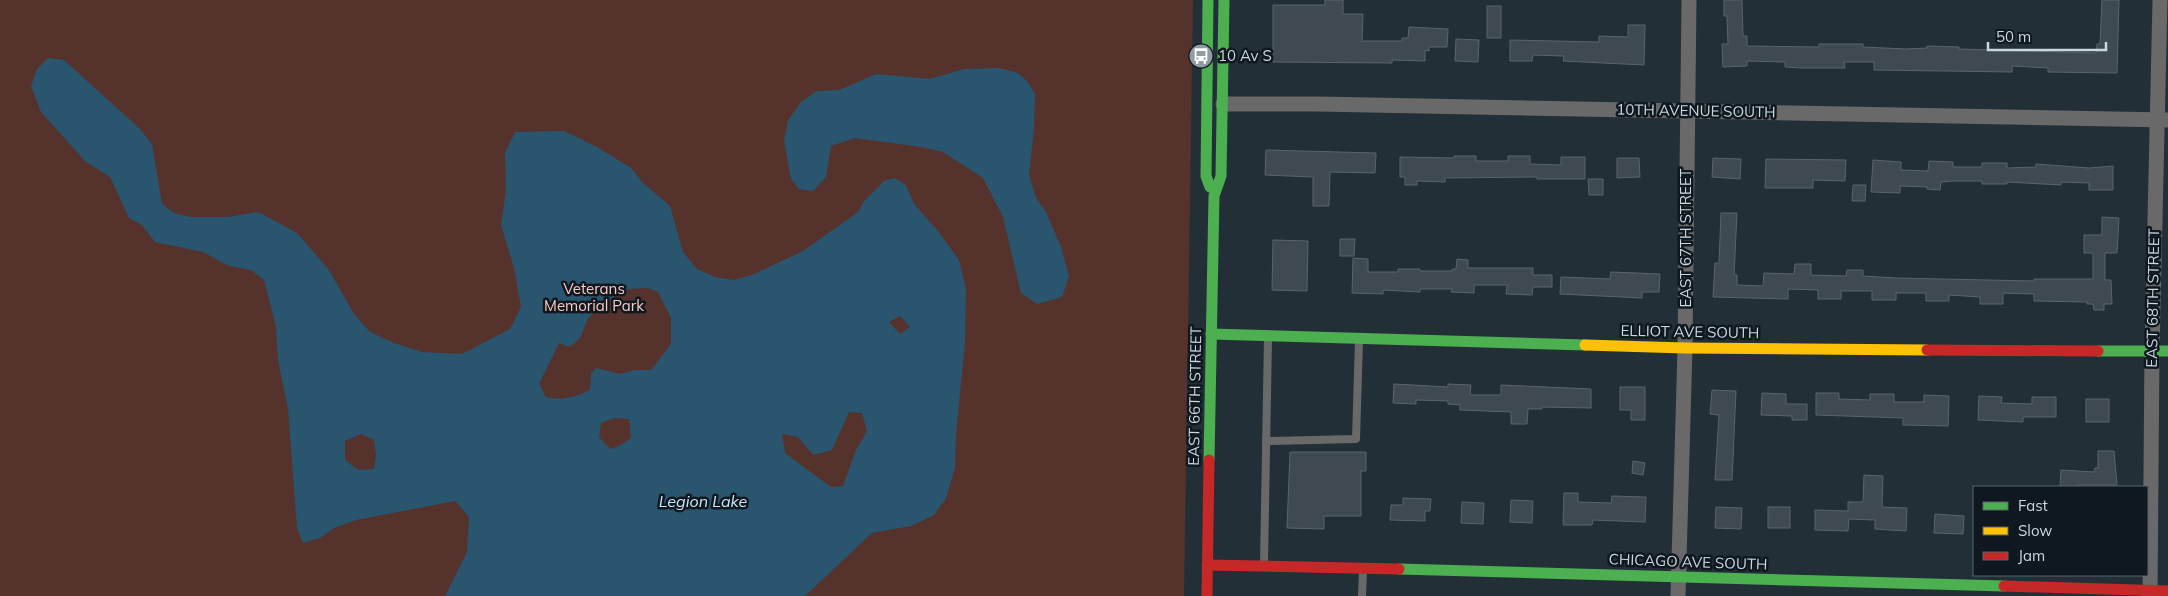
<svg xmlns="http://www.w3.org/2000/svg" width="2168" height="596" font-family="Mulish,sans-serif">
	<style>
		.green { fill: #56322d }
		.water { fill: #29556f; fill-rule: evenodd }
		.building { fill: #3f4950; stroke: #5a646b }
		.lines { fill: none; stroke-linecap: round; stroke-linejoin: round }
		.lane { stroke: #6a6969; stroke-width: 8 }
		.street { stroke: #6a6969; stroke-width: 15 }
		.fast { stroke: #4caf50; stroke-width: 11 }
		.slow { stroke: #ffc107; stroke-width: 11 }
		.jam { stroke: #c62828; stroke-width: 11 }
		.labels { text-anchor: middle; stroke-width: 5; stroke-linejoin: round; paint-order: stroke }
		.poi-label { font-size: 15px; fill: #c9d7df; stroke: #0e181e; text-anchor: start }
		.street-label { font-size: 15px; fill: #c9d7df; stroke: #0e181e }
		.park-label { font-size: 15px; fill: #fbc9c0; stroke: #0e181e }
		.water-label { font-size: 16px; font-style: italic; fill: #cae6f8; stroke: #0e181e }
	</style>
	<rect width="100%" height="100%" fill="#222f37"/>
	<polygon class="green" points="0,0 1193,0 1184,596 0,596"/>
	<g class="water">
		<path d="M48,58L64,60L139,128L152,144L162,204L174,213L190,217H228L258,212L297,233L329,270L354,314L370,332L394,343L422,352L462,354L510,329L521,307L514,268L501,225L506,190L505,153L515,132L564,131L597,147L631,168L643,183L670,206L683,252L697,269L715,277L734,280L752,275L803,251L858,212L864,201L884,181L895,178L906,185L914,204L938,231L959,260L966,289L965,342L956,435L955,468L946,498L934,515L911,526L872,533L805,596H445L467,552L469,517L455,501L356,520L334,528L320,538L303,543L297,528L288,409L278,360L276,327L264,280L251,270L229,266L203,252L155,242L142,225L129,218L110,177L85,161L41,112L31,86L37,69ZM648,288L658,292L671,318V344L651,370H635L620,374L596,368L591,374L590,390C575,397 562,401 546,397L539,384L559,343L570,347L580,338L588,318L611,299L628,289ZM900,316L910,327L900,334L889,322ZM849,412L862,413L867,431L856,450L843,486L831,487L785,453L782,434L798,437L813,455L832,450ZM615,418L629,419L631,438L619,446L610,449L599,437L601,423ZM361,434L374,440L376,455L374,469L358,470L345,460V441Z"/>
		<polygon points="999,68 1018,73 1027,81 1035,94 1034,128 1029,175 1036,198 1046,212 1061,247 1069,276 1062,297 1037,304 1021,293 1003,217 983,178 943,152 921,147 855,138 831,146 826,177 813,191 799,189 791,179 788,163 784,140 788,120 801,102 817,91 839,90 876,74 930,79 964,69"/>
	</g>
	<g class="building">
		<polygon points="1325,0 1343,0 1343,14 1363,14 1362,41 1402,41 1402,38 1408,38 1409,27 1448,29 1447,47 1429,47 1429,51 1425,50 1425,61 1392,60 1392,63 1273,62 1273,5 1325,5"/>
		<polygon points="1724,0 1742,0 1743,36 1747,36 1747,46 1819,47 1819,44 1863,44 1863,47 1906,49 1927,48 1927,46 1959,47 1959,49 2096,53 2097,44 2100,44 2102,0 2119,0 2117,73 2048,72 2048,68 2012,66 2012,72 1874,70 1874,62 1844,62 1845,68 1801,68 1785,67 1785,62 1747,61 1747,66 1723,67 1722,44 1728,44 1727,16 1724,16"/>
		<rect x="1487" y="6" width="14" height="32"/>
		<polygon points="1628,25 1645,25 1644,65 1563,61 1564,56 1533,55 1532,61 1510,61 1510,40 1599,42 1599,36 1628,37"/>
		<polygon points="1456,39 1479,40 1478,62 1455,61"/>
		<polygon points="1266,150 1376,153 1375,173 1330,172 1329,206 1313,206 1313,177 1265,175"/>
		<polygon points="1454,156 1476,156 1476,161 1508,161 1508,156 1530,156 1530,164 1561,165 1561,157 1585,157 1585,179 1537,179 1537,177 1445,178 1445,182 1417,181 1417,185 1405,185 1405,177 1400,177 1400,157 1454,158"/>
		<polygon points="1617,158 1639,158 1640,177 1617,178"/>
		<polygon points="1713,158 1741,159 1740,179 1712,177"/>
		<polygon points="1766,159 1846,160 1845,181 1813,180 1813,188 1765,188"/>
		<polygon points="1873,160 1901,162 1901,170 1928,171 1929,161 1953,162 1953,167 1982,167 1982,163 2007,163 2007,168 2036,167 2036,164 2089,168 2113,166 2113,190 2089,190 2089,183 2061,182 2061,185 2007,182 2007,184 1982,184 1982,181 1953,181 1941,182 1940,190 1927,189 1927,187 1900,186 1900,193 1871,192"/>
		<polygon points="1588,179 1603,179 1603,195 1589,195"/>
		<polygon points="1853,185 1866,185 1865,201 1852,201"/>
		<polygon points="1721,213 1737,213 1734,275 1737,275 1737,285 1763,286 1764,273 1794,274 1795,264 1811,264 1811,275 1846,276 1847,270 1863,270 1863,276 1896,278 2034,281 2034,279 2093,279 2093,253 2084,253 2084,235 2102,235 2102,217 2119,218 2117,253 2105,253 2105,280 2111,280 2112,304 2104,304 2104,310 2094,310 2093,304 2087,304 2087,302 2034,301 2034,294 2003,293 2003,304 1980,304 1980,297 1949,295 1949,301 1926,301 1926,293 1896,293 1896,300 1872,300 1872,291 1841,291 1841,299 1818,299 1818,290 1788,289 1788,299 1713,297 1715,263 1719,263"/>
		<polygon points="1340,239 1355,239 1354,256 1340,256"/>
		<polygon points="1273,240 1308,241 1307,291 1272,290"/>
		<polygon points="1353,258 1368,259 1368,272 1398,272 1398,269 1420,269 1420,271 1452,271 1452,269 1456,269 1457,259 1468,260 1468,268 1533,268 1533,275 1552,275 1552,287 1533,287 1532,295 1506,294 1507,285 1474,285 1474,293 1451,292 1452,289 1420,289 1420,292 1383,290 1383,294 1352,293"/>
		<polygon points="1611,272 1660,274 1659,292 1642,292 1642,298 1560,294 1561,277 1610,279"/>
		<polygon points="1394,384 1448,387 1448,384 1471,385 1470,395 1501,395 1501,385 1591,389 1591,408 1542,407 1542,409 1528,409 1527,424 1511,424 1511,412 1460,410 1460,405 1448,404 1448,401 1416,400 1416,404 1393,403"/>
		<polygon points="1620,387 1645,387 1645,420 1631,420 1631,410 1620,410"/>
		<polygon points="1712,390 1736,391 1732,480 1715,480 1719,415 1710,414"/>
		<polygon points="1762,393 1786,394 1786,404 1807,404 1807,420 1792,420 1792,416 1761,415"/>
		<polygon points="1816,393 1839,393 1839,399 1870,400 1870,394 1894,394 1894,402 1924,402 1924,395 1949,396 1948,426 1903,425 1903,418 1816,415"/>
		<polygon points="1979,396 2002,397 2001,403 2032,404 2032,397 2056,397 2056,417 2023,417 2023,422 1978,420"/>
		<rect x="2086" y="399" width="23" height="23"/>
		<polygon points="2098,451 2114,451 2117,485 2078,485 2078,487 2060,487 2061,470 2094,472 2095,468 2098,468"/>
		<polygon points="1290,452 1366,452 1366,471 1361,471 1361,516 1324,516 1324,529 1287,528"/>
		<polygon points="1633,461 1645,463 1643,475 1632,473"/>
		<polygon points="1864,475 1883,476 1882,507 1907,508 1906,531 1875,529 1875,520 1849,519 1848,531 1815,530 1815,510 1848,511 1848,502 1863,502"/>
		<polygon points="1564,493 1578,493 1578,502 1611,503 1612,496 1646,497 1645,522 1593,520 1592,525 1563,525"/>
		<polygon points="1403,498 1431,499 1430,511 1425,511 1425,521 1390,520 1391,505 1403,505"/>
		<polygon points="1511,500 1533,501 1532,523 1510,522"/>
		<polygon points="1462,502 1484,503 1483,524 1461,523"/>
		<polygon points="1716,507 1742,508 1741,529 1715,528"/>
		<rect x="1768" y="507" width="22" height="21"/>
		<polygon points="1935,514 1964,516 1963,534 1934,533"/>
	</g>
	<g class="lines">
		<g class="lane">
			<polyline points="1266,441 1356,439 1359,341"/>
			<polyline points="1264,564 1268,338"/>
			<polyline points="1362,596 1363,571"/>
		</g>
		<g class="street">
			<polyline points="1223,104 1318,104 2168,120"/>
			<polyline points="1678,596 1685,348 1689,0"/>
			<polyline points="2150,596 2152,351 2160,0"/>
		</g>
		<g class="fast">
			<polyline points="1208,0 1206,176 1210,187"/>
			<polyline points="1211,334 1585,345"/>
			<polyline points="2098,351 2168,351"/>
			<polyline points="1209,460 1214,196 1221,176 1224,0"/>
			<polyline points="1399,569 2004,586"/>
		</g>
		<polyline class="slow" points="1585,345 1685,348 1927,350"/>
		<g class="jam">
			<polyline points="1927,350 2098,351"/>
			<polyline points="1207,565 1399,569"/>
			<polyline points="2004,586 2168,591"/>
			<polyline points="1207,596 1209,460"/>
		</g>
	</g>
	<defs>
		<symbol id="bus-disc" viewBox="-11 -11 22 22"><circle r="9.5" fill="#8f9ca4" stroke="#0e181e"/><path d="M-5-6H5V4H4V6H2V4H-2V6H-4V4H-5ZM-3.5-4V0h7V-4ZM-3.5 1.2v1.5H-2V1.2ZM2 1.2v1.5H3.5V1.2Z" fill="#fff"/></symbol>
	</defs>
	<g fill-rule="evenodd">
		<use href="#bus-disc" x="1187" y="42" width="28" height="28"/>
	</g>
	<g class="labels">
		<g class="poi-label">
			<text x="1218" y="61">10 Av S</text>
		</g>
		<g class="street-label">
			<text transform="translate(1696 111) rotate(1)" y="5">10TH AVENUE SOUTH</text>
			<text transform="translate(1686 238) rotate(-90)" y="5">EAST 67TH STREET</text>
			<text transform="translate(2153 298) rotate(-89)" y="5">EAST 68TH STREET</text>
			<text transform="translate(1690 332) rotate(1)" y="5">ELLIOT AVE SOUTH</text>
			<text transform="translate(1195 396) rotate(-89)" y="5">EAST 66TH STREET</text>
			<text transform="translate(1688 562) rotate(2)" y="5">CHICAGO AVE SOUTH</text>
		</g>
		<g class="park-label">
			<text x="594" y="294">Veterans<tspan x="594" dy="17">Memorial Park</tspan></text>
		</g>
		<g class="water-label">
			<text x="703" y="507">Legion Lake</text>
		</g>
	</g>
	<rect x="1973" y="486" width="175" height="90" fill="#0e181e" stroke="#59646b"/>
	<rect x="1983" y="502" width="25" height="8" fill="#4caf50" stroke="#59646b"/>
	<text x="2018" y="511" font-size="15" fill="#c9d7df">Fast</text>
	<rect x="1983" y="527" width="25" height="8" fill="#ffc107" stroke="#59646b"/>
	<text x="2018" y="536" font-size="15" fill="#c9d7df">Slow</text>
	<rect x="1983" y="552" width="25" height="8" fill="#c62828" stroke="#59646b"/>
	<text x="2018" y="561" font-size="15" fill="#c9d7df">Jam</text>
	<path d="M1988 42v8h118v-8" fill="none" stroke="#c9d7df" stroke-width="2.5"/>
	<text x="1996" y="42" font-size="15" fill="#c9d7df" stroke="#0e181e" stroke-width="4" paint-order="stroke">50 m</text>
</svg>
